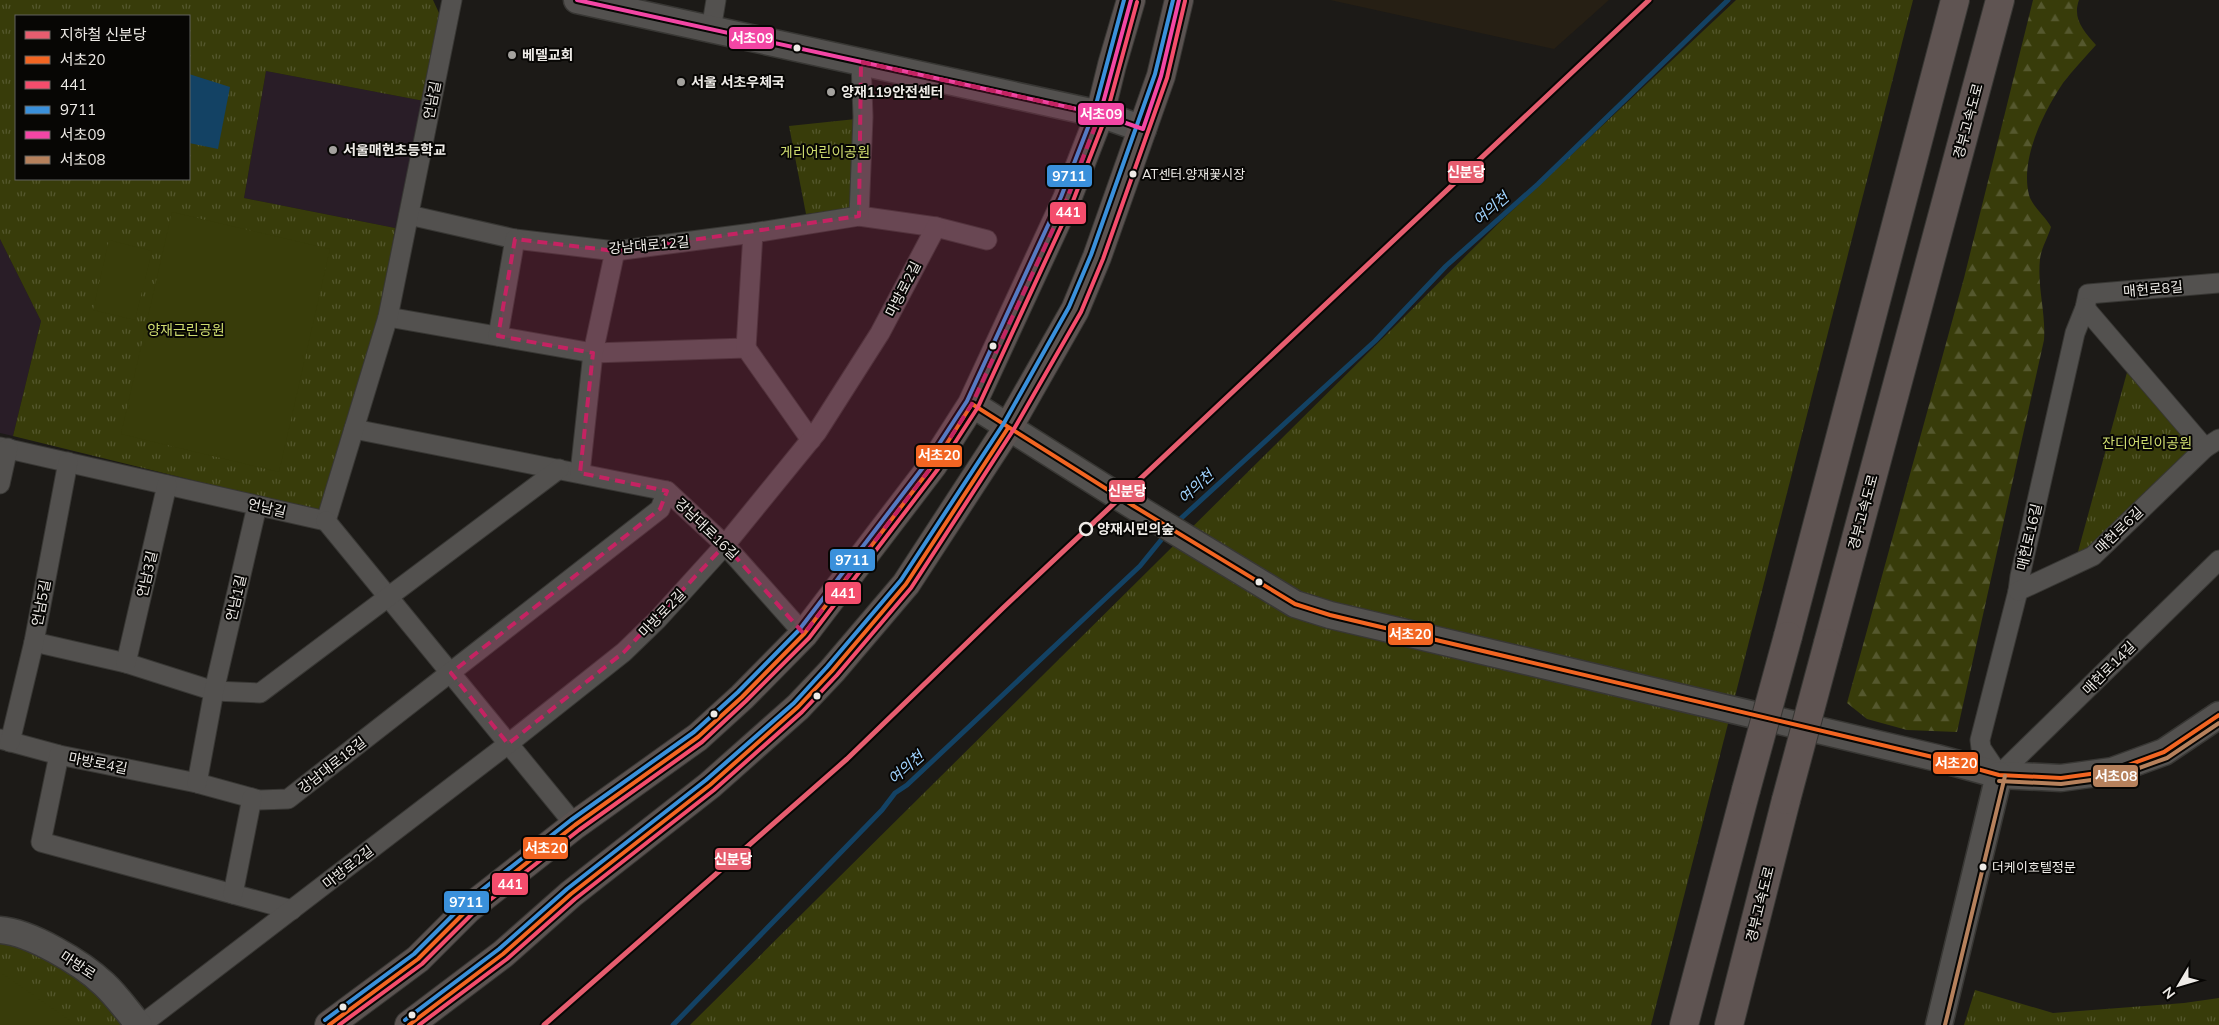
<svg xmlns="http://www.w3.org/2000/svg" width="2219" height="1025" font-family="Mulish,'Noto Sans KR',sans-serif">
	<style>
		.built { fill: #261f14 }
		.education { fill: #291d27 }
		.grass { fill: url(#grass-tufts); fill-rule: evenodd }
		.forest { fill: url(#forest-firs) }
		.pitch { fill: #383c0a }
		.water { fill: #134264 }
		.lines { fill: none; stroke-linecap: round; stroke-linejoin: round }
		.stream { stroke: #134264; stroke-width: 5 }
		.street-casing { stroke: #383734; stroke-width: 21 }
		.secondary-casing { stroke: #383734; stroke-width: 29 }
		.primary-casing { stroke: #383734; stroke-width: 30 }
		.highway-casing { stroke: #383734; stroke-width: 30 }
		.street { stroke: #53514f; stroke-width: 19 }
		.secondary { stroke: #53514f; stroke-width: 26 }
		.primary { stroke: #5b5351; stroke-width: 28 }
		.highway { stroke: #5f5452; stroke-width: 28 }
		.highway-bridge-casing { stroke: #383734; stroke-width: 30; stroke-linecap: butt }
		.highway-bridge { stroke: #5f5452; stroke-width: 28 }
		.bus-1-casing { stroke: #070604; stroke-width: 8 }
		.bus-2-casing { stroke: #070604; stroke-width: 8 }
		.bus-3-casing { stroke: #070604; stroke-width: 8 }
		.bus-4-casing { stroke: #070604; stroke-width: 8 }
		.bus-5-casing { stroke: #070604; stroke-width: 8 }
		.bus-1 { stroke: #f26522; stroke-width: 4 }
		.bus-2 { stroke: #f44d6c; stroke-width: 4 }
		.bus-3 { stroke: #3a90db; stroke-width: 4 }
		.bus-4 { stroke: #f346a5; stroke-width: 4 }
		.bus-5 { stroke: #b6815c; stroke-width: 4 }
		.metro-1-casing { stroke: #070604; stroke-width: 9 }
		.metro-1 { stroke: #e65d6f; stroke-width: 5 }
		.marked { fill: #c42362; fill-opacity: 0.2; stroke: #c42362; stroke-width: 4; stroke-dasharray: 10 6; stroke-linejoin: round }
		.bus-dot { fill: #eeebe7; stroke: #070604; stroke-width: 2 }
		.poi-dot { fill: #a4a29e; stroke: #070604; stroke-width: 2 }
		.stop-dot { fill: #070604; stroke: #eeebe7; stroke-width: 2.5 }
		.labels { text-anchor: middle; stroke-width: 4; stroke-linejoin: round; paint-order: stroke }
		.bus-label { font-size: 13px; fill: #eeebe7; stroke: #070604; text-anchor: start }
		.poi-label { font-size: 14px; font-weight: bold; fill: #eeebe7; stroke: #070604; text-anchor: start }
		.street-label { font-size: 14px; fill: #eeebe7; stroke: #070604 }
		.park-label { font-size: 14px; fill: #cfdc6f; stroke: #070604 }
		.stop-label { font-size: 14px; font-weight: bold; fill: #eeebe7; stroke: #070604; text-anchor: start }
		.water-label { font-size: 15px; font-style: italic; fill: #9fd2fd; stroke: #070604 }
		.line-badge { stroke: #070604; stroke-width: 2 }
		.badge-label { font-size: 14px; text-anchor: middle; font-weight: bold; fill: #fff }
	</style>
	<defs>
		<pattern id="grass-tufts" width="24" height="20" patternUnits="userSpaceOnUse" patternTransform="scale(1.25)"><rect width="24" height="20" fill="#383c0a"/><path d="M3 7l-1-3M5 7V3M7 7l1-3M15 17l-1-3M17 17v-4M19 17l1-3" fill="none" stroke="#55582e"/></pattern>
		<pattern id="forest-firs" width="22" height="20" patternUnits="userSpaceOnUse" patternTransform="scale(1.25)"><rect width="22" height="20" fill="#383c0a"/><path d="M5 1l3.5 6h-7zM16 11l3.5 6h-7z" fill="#55582e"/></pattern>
	</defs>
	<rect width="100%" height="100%" fill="#1c1a17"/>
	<polygon class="built" points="1330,0 1609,0 1554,49"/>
	<g class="education">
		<polygon points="266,71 424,101 395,228 244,198"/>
		<polygon points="0,239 41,321 13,436 0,433"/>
	</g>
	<g class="grass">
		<path d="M0,0H433L439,13V25L424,101L266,71L244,198L395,228L384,304L322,512L13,436L41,321L0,239ZM16,16H189V179H16Z"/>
		<polygon points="1736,0 1913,0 1651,1025 690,1025 1502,220"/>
		<polygon points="856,119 855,208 806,214 789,126"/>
		<polygon points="2129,365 2198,444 2092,550 2076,559"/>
		<polygon points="0,936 66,966 130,1025 0,1025"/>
		<polygon points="1975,990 2053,1013 2184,1003 2219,998 2219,1025 1964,1025"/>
	</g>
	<path class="forest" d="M2033,0H2079C2072,19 2084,31 2096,45C2085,57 2073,70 2063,83C2043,113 2020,159 2029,195C2032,206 2046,217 2051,227C2048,237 2041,249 2040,259C2037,287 2046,313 2044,340L1957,732L1907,730L1867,719L1847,703L1964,278Z"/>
	<g class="pitch">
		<polygon points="172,212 330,249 279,472 121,434"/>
		<polygon points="109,240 152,251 135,320 93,310"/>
		<polygon points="0,972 72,1022 70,1025 0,1025"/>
	</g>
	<polygon class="water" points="189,74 230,87 218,149 189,143"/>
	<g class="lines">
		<g class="stream">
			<polyline points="1177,522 1375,341 1446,266 1538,184 1728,0"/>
			<polyline points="673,1025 882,810 895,793 907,785 1140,566 1166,534"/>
		</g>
		<defs>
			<g id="street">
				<polyline points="711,30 716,0"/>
				<polyline points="409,215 515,239 615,251 753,233 859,216 936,227 987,240"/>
				<polyline points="859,216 863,117 861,62"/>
				<polyline points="2219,283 2088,294 2085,308 2075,333 2020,576 2018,591 1980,740 1981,748 1999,775 2219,560"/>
				<polyline points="2085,308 2205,448"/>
				<polyline points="388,317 593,353 746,348 811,440"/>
				<polyline points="498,336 515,239"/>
				<polyline points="746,348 753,233"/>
				<polyline points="354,429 667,491 725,545 804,634"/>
				<polyline points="0,447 326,521"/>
				<polyline points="580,473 593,353 615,251"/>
				<polyline points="0,484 8,448"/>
				<polyline points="326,521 388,317 452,0"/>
				<polyline points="326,521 575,825"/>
				<polyline points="2018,591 2093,556 2205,448 2219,439"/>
				<polyline points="34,642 126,663 214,691 260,693 559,469"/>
				<polyline points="126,663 167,485"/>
				<polyline points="0,739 59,755 197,783 259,800 288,799 660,509 667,491"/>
				<polyline points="10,742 34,642 68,462"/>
				<polyline points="59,755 41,842 292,910"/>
				<polyline points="197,783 214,691 257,506"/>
				<polyline points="233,894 252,798"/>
				<polyline points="141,1025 508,744 624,652 657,620 725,545 817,432 880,333 936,227"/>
			</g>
			<g id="secondary">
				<polyline points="577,0 1100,114 1143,129"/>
				<polyline points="972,404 1132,505 1295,604 1330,615 1937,758 1999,775 2061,778 2112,771 2164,752 2219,715"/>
				<path d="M0,930C30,932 82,963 104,984C117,996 128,1012 139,1025"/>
				<polyline points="1939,1025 1999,775"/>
			</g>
			<g id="primary">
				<polyline points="329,1025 418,959 468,909 575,825 698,737 742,697 804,634 933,465 972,404 1067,199 1100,114 1112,65 1131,0"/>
				<polyline points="409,1025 503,954 571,894 710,785 798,707 832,671 906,584 1009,426 1075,310 1097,257 1161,76 1179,0"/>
			</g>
			<g id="highway">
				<polyline points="1788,636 1955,0"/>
				<polyline points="1828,643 2000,0"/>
				<polyline points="1684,1025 1746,790"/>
				<polyline points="1729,1025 1786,800"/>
			</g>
		</defs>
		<use href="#street" class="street-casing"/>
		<use href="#secondary" class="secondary-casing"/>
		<use href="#primary" class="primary-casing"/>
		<use href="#highway" class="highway-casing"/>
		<use href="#street" class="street"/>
		<use href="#secondary" class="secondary"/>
		<use href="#primary" class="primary"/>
		<use href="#highway" class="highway"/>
		<defs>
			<g id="highway-bridge">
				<polyline points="1746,790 1788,636"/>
				<polyline points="1786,800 1828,643"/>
			</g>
		</defs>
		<use href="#highway-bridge" class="highway-bridge-casing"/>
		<use href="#highway-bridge" class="highway-bridge"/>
		<defs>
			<g id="bus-1">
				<polyline points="329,1025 418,959 468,909 575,825 698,737 742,697 804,634 933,465 972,404 1132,505 1295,604 1330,615 1937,758 1999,775 2061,778 2112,771 2164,752 2219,715"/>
				<polyline points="409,1025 503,954 571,894 710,785 798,707 832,671 906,584 1008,428"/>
			</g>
			<g id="bus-2">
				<polyline points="339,1025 422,964 472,914 579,830 702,742 746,701 809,638 938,469 978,407 1073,201 1106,116 1137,2"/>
				<polyline points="419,1025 507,959 575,899 714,790 802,712 837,675 911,588 1014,429 1081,312 1103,259 1167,78 1185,1"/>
			</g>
			<g id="bus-3">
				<polyline points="325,1020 414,954 464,904 571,820 694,732 738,692 799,630 928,461 967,401 1061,197 1094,112 1124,0"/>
				<polyline points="405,1020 499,949 567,889 706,780 794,703 827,667 901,580 1004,423 1069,307 1091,255 1155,74 1173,0"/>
			</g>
			<g id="bus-4">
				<polyline points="577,0 1100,114 1143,129 1161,76 1179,0"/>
				<polyline points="1100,114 1131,0"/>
			</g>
			<g id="bus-5">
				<polyline points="1999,781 2061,784 2114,777 2167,758 2219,723"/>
				<polyline points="1945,1025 2005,776"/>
			</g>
		</defs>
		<use href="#bus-1" class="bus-1-casing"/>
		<use href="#bus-2" class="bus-2-casing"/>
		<use href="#bus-3" class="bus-3-casing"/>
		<use href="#bus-4" class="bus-4-casing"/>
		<use href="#bus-5" class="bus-5-casing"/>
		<use href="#bus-1" class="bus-1"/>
		<use href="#bus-2" class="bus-2"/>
		<use href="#bus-3" class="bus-3"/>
		<use href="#bus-4" class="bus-4"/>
		<use href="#bus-5" class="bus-5"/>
		<defs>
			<polyline id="metro-1" points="544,1025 847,759 1003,608 1649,0"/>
		</defs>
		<use href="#metro-1" class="metro-1-casing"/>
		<use href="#metro-1" class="metro-1"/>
	</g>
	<path class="marked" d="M861,62L1100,114L1067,199L972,404L933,465L804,634L725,545L624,652L508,744L451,673L660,509L667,491L580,473L593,353L498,336L515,239L615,251L859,216Z"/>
	<g class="bus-dot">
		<circle cx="797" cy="48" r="4.5"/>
		<circle cx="1133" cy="174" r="4.5"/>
		<circle cx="993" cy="346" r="4.5"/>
		<circle cx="1259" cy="582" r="4.5"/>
		<circle cx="817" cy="696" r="4.5"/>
		<circle cx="714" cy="714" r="4.5"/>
		<circle cx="1983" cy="867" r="4.5"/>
		<circle cx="343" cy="1007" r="4.5"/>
		<circle cx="412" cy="1015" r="4.5"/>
	</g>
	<g class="poi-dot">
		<circle cx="512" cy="55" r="5"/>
		<circle cx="681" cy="82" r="5"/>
		<circle cx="831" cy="92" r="5"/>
		<circle cx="333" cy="150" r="5"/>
	</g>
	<circle class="stop-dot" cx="1086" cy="529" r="6"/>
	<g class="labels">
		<g class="bus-label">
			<text x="1142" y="179">AT센터.양재꽃시장</text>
			<text x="1992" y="872">더케이호텔정문</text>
		</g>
		<g class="poi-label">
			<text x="522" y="60">베델교회</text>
			<text x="691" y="87">서울 서초우체국</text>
			<text x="841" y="97">양재119안전센터</text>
			<text x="343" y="155">서울매헌초등학교</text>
		</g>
		<g class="street-label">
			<text transform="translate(432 100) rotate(-79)" y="5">언남길</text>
			<text transform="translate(1968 121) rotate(-75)" y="5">경부고속도로</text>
			<text transform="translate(649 245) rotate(-5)" y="5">강남대로12길</text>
			<text transform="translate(903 289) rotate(-63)" y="5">마방로2길</text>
			<text transform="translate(2153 289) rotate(-5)" y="5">매헌로8길</text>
			<text transform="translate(267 508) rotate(13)" y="5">언남길</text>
			<text transform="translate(1863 512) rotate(-75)" y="5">경부고속도로</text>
			<text transform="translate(707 529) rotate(44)" y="5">강남대로16길</text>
			<text transform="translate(2119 530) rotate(-44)" y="5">매헌로6길</text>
			<text transform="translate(2029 537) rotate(-77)" y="5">매헌로16길</text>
			<text transform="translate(147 574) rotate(-77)" y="5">언남3길</text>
			<text transform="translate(236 598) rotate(-77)" y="5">언남1길</text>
			<text transform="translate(41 603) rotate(-79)" y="5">언남5길</text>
			<text transform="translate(662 613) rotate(-46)" y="5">마방로2길</text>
			<text transform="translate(2109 668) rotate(-45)" y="5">매헌로14길</text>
			<text transform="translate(98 763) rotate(11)" y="5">마방로4길</text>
			<text transform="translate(332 765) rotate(-38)" y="5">강남대로18길</text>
			<text transform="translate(348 867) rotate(-38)" y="5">마방로2길</text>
			<text transform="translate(1760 904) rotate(-76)" y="5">경부고속도로</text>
			<text transform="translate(78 965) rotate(33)" y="5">마방로</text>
		</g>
		<g class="park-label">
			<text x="825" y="157">게리어린이공원</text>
			<text x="186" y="335">양재근린공원</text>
			<text x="2147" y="448">잔디어린이공원</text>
		</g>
		<g class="stop-label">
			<text x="1097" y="534">양재시민의숲</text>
		</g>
		<g class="water-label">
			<text transform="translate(1491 209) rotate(-41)" y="5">여의천</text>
			<text transform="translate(1196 487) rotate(-43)" y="5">여의천</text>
			<text transform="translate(906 768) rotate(-41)" y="5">여의천</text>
		</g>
	</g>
	<g class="line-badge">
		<rect x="728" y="26" width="47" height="24" rx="5" fill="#f346a5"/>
		<rect x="1077" y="102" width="48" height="24" rx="5" fill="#f346a5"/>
		<rect x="1447" y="160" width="38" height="24" rx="5" fill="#e65d6f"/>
		<rect x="1046" y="164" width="47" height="24" rx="5" fill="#3a90db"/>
		<rect x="1049" y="201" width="38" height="24" rx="5" fill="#f44d6c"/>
		<rect x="915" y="444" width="48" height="24" rx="5" fill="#f26522"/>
		<rect x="1108" y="479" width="38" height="24" rx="5" fill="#e65d6f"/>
		<rect x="829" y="548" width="47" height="24" rx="5" fill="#3a90db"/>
		<rect x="824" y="581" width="38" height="24" rx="5" fill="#f44d6c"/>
		<rect x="1387" y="622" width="47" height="24" rx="5" fill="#f26522"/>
		<rect x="1932" y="751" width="47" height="24" rx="5" fill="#f26522"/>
		<rect x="2092" y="764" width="47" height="24" rx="5" fill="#b6815c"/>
		<rect x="522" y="836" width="47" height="24" rx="5" fill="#f26522"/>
		<rect x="714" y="847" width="38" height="24" rx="5" fill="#e65d6f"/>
		<rect x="491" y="872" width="38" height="24" rx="5" fill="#f44d6c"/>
		<rect x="443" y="890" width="47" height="24" rx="5" fill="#3a90db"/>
	</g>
	<g class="badge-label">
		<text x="752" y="43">서초09</text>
		<text x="1101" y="119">서초09</text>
		<text x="1466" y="177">신분당</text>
		<text x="1069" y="181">9711</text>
		<text x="1068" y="217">441</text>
		<text x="939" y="460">서초20</text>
		<text x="1127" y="496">신분당</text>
		<text x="852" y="565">9711</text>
		<text x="843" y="598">441</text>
		<text x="1410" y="639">서초20</text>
		<text x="1956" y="768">서초20</text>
		<text x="2116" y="781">서초08</text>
		<text x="546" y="853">서초20</text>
		<text x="733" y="864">신분당</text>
		<text x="510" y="889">441</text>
		<text x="466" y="907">9711</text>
	</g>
	<rect x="15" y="15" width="175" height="165" fill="#070604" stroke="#63625f"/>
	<rect x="25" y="31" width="25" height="8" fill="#e65d6f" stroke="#63625f"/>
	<text x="60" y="40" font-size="15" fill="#eeebe7">지하철 신분당</text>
	<rect x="25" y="56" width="25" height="8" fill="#f26522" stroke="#63625f"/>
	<text x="60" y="65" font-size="15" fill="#eeebe7">서초20</text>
	<rect x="25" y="81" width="25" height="8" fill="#f44d6c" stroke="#63625f"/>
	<text x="60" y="90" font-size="15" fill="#eeebe7">441</text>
	<rect x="25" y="106" width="25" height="8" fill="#3a90db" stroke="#63625f"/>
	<text x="60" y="115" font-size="15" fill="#eeebe7">9711</text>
	<rect x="25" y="131" width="25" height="8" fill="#f346a5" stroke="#63625f"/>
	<text x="60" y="140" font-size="15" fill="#eeebe7">서초09</text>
	<rect x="25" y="156" width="25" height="8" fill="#b6815c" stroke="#63625f"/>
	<text x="60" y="165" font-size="15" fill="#eeebe7">서초08</text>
	<g transform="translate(2179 985) rotate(232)" stroke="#070604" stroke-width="4" paint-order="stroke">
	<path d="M0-4L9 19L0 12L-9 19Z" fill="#eeebe7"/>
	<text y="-8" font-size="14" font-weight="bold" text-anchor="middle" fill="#eeebe7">N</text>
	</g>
</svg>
